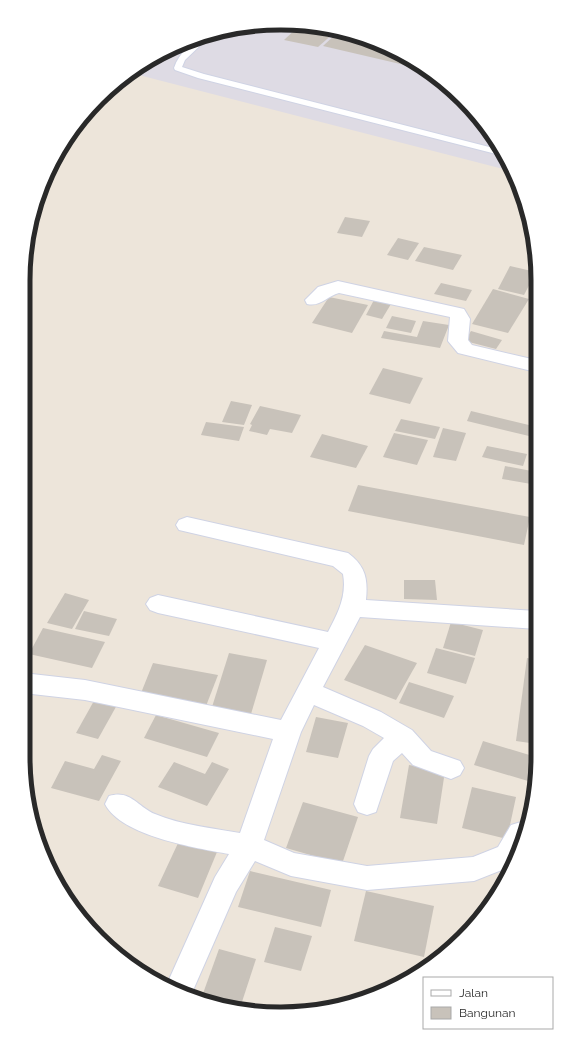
<svg xmlns="http://www.w3.org/2000/svg" width="561" height="1037" font-family="Raleway,sans-serif">
	<style>
		.industrial { fill: #dedbe4 }
		.building { fill: #c8c2ba }
		.lines { fill: none; stroke-linecap: round; stroke-linejoin: round }
		.lane-casing { stroke: #cfd3e4; stroke-width: 2 }
		.street-casing { stroke: #cfd3e4; stroke-width: 2 }
		.lane { fill: #fff; fill-rule: evenodd }
		.street { fill: #fff; fill-rule: evenodd }
		.rim { fill: none; stroke: #292929; stroke-width: 5 }
	</style>
	<rect width="100%" height="100%" fill="#ede5da"/>
	<polygon class="industrial" points="314,25 409,57 462,98 495,138 511,171 131,73 214,32"/>
	<g class="building">
		<polygon points="314,25 335,32 318,47 284,40 299,26"/>
		<polygon points="337,33 409,57 426,70 323,46"/>
		<polygon points="345,217 370,221 362,237 337,233"/>
		<polygon points="398,238 419,243 408,260 387,255"/>
		<polygon points="424,247 462,255 453,270 415,261"/>
		<polygon points="510,266 536,272 524,295 498,289"/>
		<polygon points="441,283 472,290 466,301 434,294"/>
		<polygon points="493,289 529,299 508,333 472,324"/>
		<polygon points="329,297 368,305 352,333 312,323"/>
		<polygon points="374,300 391,304 382,319 366,315"/>
		<polygon points="392,316 416,321 411,333 386,328"/>
		<polygon points="423,321 449,325 440,348 381,338 384,331 417,337"/>
		<polygon points="471,331 502,340 496,349 465,341"/>
		<polygon points="383,368 423,378 410,404 369,394"/>
		<polygon points="231,401 252,405 244,425 222,422"/>
		<polygon points="260,406 301,415 292,433 270,429 267,435 249,431 252,425 250,424"/>
		<polygon points="471,411 533,426 529,436 467,421"/>
		<polygon points="401,419 440,427 435,439 395,431"/>
		<polygon points="206,422 244,427 239,441 201,435"/>
		<polygon points="443,428 466,433 456,461 433,457"/>
		<polygon points="394,433 428,440 417,465 383,457"/>
		<polygon points="322,434 368,446 356,468 310,457"/>
		<polygon points="487,446 527,454 523,466 482,457"/>
		<polygon points="505,466 537,472 537,485 502,479"/>
		<polygon points="358,485 530,517 524,545 348,511"/>
		<polygon points="404,580 435,580 437,600 404,599"/>
		<polygon points="65,593 89,600 72,629 47,623"/>
		<polygon points="84,611 117,619 109,636 75,629"/>
		<polygon points="451,622 483,630 475,656 443,648"/>
		<polygon points="43,628 105,642 92,668 29,654"/>
		<polygon points="365,645 417,663 396,700 344,680"/>
		<polygon points="436,648 475,658 466,684 427,673"/>
		<polygon points="229,653 267,660 251,714 212,707"/>
		<polygon points="527,658 537,660 537,744 516,741"/>
		<polygon points="153,663 218,675 206,706 141,693"/>
		<polygon points="409,682 454,696 444,718 399,703"/>
		<polygon points="95,699 117,705 98,739 76,733"/>
		<polygon points="156,715 219,733 207,757 144,738"/>
		<polygon points="316,717 348,723 338,758 306,752"/>
		<polygon points="483,741 536,757 528,781 474,765"/>
		<polygon points="102,755 121,761 99,801 51,788 65,761 94,769"/>
		<polygon points="174,762 205,774 212,762 229,769 207,806 158,787"/>
		<polygon points="409,765 445,771 437,824 400,818"/>
		<polygon points="472,787 516,797 507,839 462,828"/>
		<polygon points="303,802 358,817 342,864 286,848"/>
		<polygon points="179,841 217,852 198,898 158,886"/>
		<polygon points="250,871 331,890 321,927 238,907"/>
		<polygon points="366,891 434,906 424,957 354,941"/>
		<polygon points="275,927 312,936 301,971 264,962"/>
		<polygon points="219,949 256,959 240,1008 214,1005 201,999"/>
	</g>
	<g class="lines">
		<defs>
			<path id="lane" d="M208,35V38L185,60L182,67L204,74L501,150L504,156L198,78L175,70L174,68C179,52 193,42 208,35Z"/>
			<g id="street">
				<path d="M338,281L464,309L470,319L468,340L472,345L536,360V372L458,353L448,341L450,317L339,293C327,296 321,307 307,304L305,300L318,287Z"/>
				<path d="M187,517L348,553C366,566 368,580 366,600L537,611V629L360,617L323,687L381,712L412,730L431,751L460,761L464,768L460,775L451,779L413,765L402,753L393,761L376,812L367,815L358,812L354,804L369,756L373,749L384,738L363,726L314,705L301,732L264,840L294,853L367,866L473,857L498,847L511,825L521,822L529,824L512,866L474,881L367,890L291,876L255,861L236,892L191,995L167,984L215,877L229,854C196,848 121,836 105,804L109,796C130,789 138,807 155,814C181,825 212,828 240,833L273,739L85,700L23,693V673L85,680L281,720L319,648L158,613L150,610L146,604L150,598L158,595L328,632C338,613 347,596 343,574L333,566L179,530L176,525L179,520Z"/>
			</g>
		</defs>
		<use href="#lane" class="lane-casing"/>
		<use href="#street" class="street-casing"/>
		<use href="#lane" class="lane"/>
		<use href="#street" class="street"/>
	</g>
	<path d="M0 0H561V1037H0ZM280 30H281A250 250 0 0 1 531 280V757A250 250 0 0 1 281 1007H280A250 250 0 0 1 30 757V280A250 250 0 0 1 280 30Z" fill="#fff" fill-rule="evenodd"/>
	<path class="rim" d="M280 30H281A250 250 0 0 1 531 280V757A250 250 0 0 1 281 1007H280A250 250 0 0 1 30 757V280A250 250 0 0 1 280 30Z"/>
	<rect x="423" y="977" width="130" height="52" fill="#ffffff" stroke="#a9a9a9"/>
	<rect x="431" y="990" width="20" height="6" fill="#ffffff" stroke="#a9a9a9"/>
	<text x="459" y="997" font-size="12" fill="#292929">Jalan</text>
	<rect x="431" y="1007" width="20" height="12" fill="#c8c2ba" stroke="#a9a9a9"/>
	<text x="459" y="1017" font-size="12" fill="#292929">Bangunan</text>
</svg>
